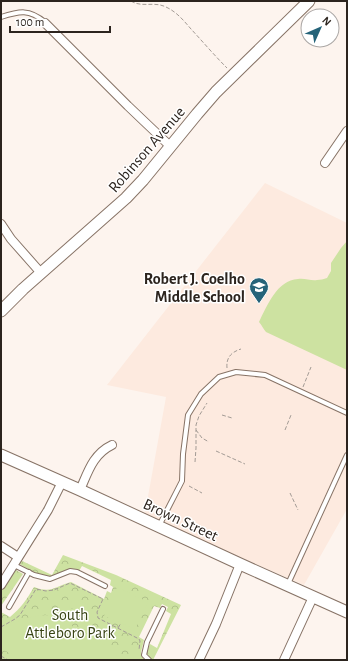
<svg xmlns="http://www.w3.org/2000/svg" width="348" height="661" font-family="'Alegreya Sans',sans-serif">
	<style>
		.built { fill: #fdeadf }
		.forest { fill: url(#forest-crowns) }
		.garden { fill: #cde2a1 }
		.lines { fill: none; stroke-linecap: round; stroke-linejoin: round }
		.lane-casing { stroke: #877366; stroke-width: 6 }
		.street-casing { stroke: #877366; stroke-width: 10 }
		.secondary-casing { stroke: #877366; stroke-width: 13 }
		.path { stroke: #a39b95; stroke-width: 1; stroke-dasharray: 4 2; stroke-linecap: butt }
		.lane { stroke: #fff; stroke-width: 4 }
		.street { stroke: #fff; stroke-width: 8 }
		.secondary { stroke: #fff; stroke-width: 11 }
		.labels { text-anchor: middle; stroke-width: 3; stroke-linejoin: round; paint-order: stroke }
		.street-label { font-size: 16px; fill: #2c241e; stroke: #fff }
		.poi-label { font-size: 16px; font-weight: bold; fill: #2c241e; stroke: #fff; text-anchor: end }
		.park-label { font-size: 16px; fill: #384414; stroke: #fff }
	</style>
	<defs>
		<pattern id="forest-crowns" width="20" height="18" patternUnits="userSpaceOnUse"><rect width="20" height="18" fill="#cde2a1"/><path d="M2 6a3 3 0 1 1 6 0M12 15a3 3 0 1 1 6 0" fill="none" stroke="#b0c28a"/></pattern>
	</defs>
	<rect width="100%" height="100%" fill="#fdf4ee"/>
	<polygon class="built" points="265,183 347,223 347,509 304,585 176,529 164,522 145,513 166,397 107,385"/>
	<g class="forest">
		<path d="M63,555L116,575L181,605L153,660L151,659L147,654V650L150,644L157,648L171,614L166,611L168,607L162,604L160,608L154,606L139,637L144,640L141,652L144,660H1V612L10,617C21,608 27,599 34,587C52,594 55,586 71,582L104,599L107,591L111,593L113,587L110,585L111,580L82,566L79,571L67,570L49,577L39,575L18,563L20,560L52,575Z"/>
		<polygon points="16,570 23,574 1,606 1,591 13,571"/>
	</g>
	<g class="garden">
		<path d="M347,241V370L266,332C263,329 262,325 259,322C267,306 277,280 298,279C305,278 311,281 317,280C320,280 324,279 327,278L331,271V263L341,248Z"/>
		<polygon points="117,587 148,602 135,629 104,616"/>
		<polygon points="73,598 90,605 86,615 69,607"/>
		<path d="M46,615C73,626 101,637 120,660H20L14,655L1,649C1,639 0,619 15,623C24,617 35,616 46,615Z"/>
	</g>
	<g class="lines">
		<defs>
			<g id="lane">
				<path d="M1,17C20,11 29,9 45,22"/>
				<polyline points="159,526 182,481 183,454 188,415 201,394 219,377 236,372 265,375 347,413"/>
				<polyline points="14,565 34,575 50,579 70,571 77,572 105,586"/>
				<polyline points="288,584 347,455"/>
				<polyline points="9,607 29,572"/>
				<polyline points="149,660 144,655 147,642 163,609"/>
			</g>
			<g id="street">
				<polyline points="45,23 128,106 170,146"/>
				<polyline points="325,163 347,131"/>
				<polyline points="1,224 11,239 41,273"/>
				<path d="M80,490C88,472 93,454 112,445"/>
				<polyline points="1,546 18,557"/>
				<polyline points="1,585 48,510 62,482"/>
				<polyline points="199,660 216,624 240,564"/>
				<polyline points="284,660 313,597"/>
			</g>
			<g id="secondary">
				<polyline points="1,311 23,289 126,198 143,180 197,114 216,92 309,1"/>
				<polyline points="1,455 80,490 240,564 347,612"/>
			</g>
		</defs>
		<use href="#lane" class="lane-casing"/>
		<use href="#street" class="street-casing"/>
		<use href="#secondary" class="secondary-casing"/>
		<g class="path">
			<path d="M131,1C142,8 154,1 166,7C177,12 184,21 191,29C203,42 215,56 227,68"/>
			<path d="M227,368C226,358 231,352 241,349"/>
			<polyline points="303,387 311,367"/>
			<polyline points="222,415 232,418"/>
			<polyline points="196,430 202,438 209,442"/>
			<polyline points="285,430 291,415"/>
			<polyline points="216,451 245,464"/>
			<polyline points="195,462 196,448 196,425 199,416 207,403"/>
			<polyline points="189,486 202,493"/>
			<polyline points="290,493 298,510"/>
			<polyline points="1,627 15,619 20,615 36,589 46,591 54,590 70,583 103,599 97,612 98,618 139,639 140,641 139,650"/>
			<polyline points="118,628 121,623"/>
			<polyline points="1,656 8,660"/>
		</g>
		<use href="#lane" class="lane"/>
		<use href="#street" class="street"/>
		<use href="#secondary" class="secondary"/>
	</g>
	<defs>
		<symbol id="school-pin" viewBox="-11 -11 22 30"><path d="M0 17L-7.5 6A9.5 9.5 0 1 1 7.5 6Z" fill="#256379" stroke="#fff"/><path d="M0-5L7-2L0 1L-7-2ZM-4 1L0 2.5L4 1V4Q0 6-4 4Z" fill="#fff"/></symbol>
	</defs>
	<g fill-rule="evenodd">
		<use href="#school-pin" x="248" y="276" width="22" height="30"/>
	</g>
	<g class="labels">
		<g class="street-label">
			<text transform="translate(146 149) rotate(-49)" y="6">Robinson Avenue</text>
			<text transform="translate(181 519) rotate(25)" y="6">Brown Street</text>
		</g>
		<g class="poi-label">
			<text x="245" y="284">Robert J. Coelho<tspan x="245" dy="18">Middle School</tspan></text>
		</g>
		<g class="park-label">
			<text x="70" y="620">South<tspan x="70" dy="18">Attleboro Park</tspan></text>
		</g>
	</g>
	<rect width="348" height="661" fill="none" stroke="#2c241e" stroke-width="4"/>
	<g transform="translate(320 28) rotate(45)"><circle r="19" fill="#ffffff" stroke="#aba7a5"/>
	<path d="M0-3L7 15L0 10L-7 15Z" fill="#256379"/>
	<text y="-6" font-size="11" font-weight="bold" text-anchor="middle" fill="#2c241e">N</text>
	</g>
	<path d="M10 26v6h100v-6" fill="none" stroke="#2c241e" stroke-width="2"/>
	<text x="16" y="26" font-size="12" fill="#2c241e" stroke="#ffffff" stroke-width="3" paint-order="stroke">100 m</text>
</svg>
